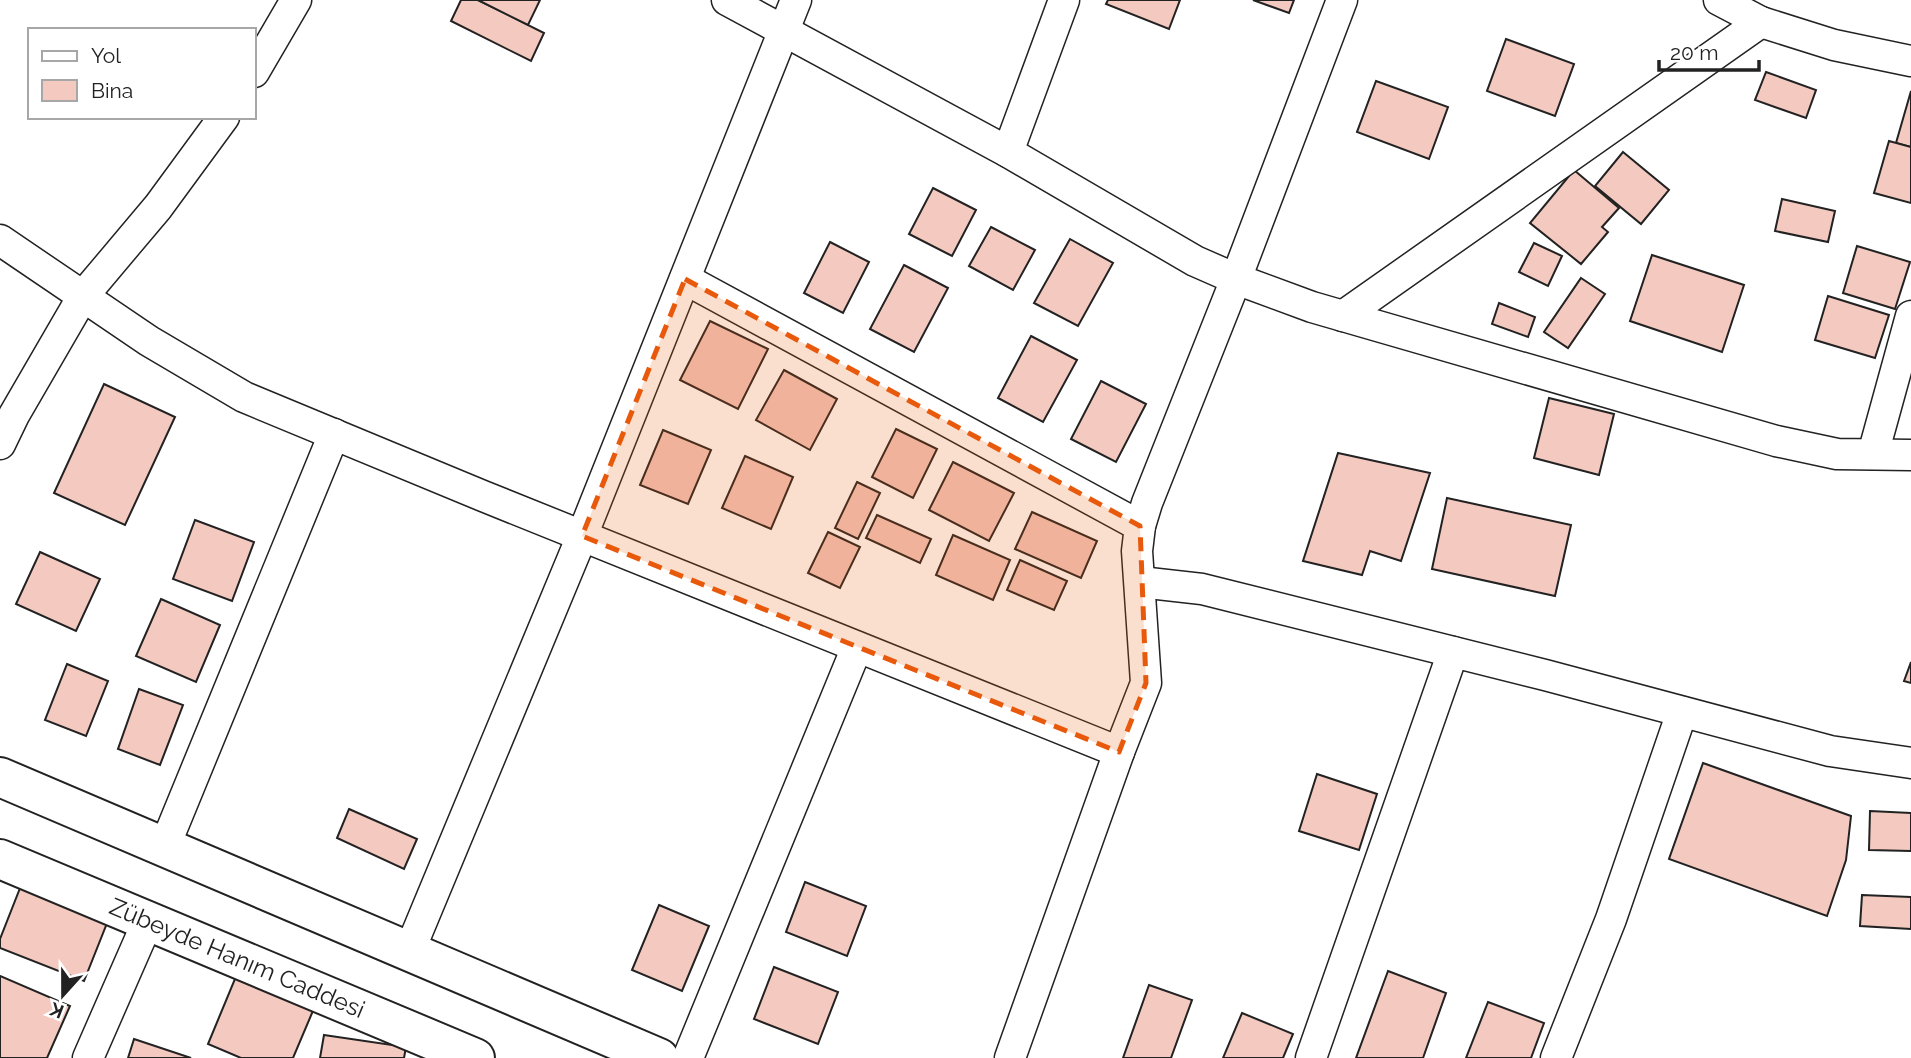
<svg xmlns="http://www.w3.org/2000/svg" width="1911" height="1058" font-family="Raleway,sans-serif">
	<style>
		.building { fill: #f3c9c0; stroke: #222; stroke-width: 2 }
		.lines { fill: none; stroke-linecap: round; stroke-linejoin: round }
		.minor-casing { stroke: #222; stroke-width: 33 }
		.primary-casing { stroke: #222; stroke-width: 42 }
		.minor { stroke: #fff; stroke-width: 30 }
		.primary { stroke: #fff; stroke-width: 38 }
		.marked { fill: #e8590c; fill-opacity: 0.2; stroke: #e8590c; stroke-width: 5; stroke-dasharray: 14 9; stroke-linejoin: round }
		.labels { text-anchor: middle; stroke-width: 5; stroke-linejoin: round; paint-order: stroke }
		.street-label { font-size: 24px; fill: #222; stroke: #fff }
	</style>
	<rect width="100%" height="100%" fill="#fff"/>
	<g class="building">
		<polygon points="461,0 478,0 544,33 531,61 451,21"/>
		<polygon points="478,0 540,0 528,25"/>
		<polygon points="1108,0 1180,0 1169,29 1106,4"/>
		<polygon points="1253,0 1294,0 1289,13"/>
		<polygon points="1506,39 1574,64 1555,116 1487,91"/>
		<polygon points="1766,72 1816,90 1806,118 1755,100"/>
		<polygon points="1376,81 1448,107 1429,159 1357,132"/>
		<polygon points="1911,91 1911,147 1896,143"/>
		<polygon points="1889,141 1911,147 1911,203 1874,193"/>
		<polygon points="1623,152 1669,190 1641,224 1595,186"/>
		<polygon points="1574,170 1619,208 1602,227 1608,232 1581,264 1530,223"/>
		<polygon points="933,188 976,210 952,256 909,234"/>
		<polygon points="1782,199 1835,211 1828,242 1775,231"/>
		<polygon points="991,227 1035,250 1013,290 969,266"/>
		<polygon points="1070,239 1113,263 1078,326 1034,303"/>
		<polygon points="830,242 869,262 843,313 804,293"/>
		<polygon points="1534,243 1562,256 1548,286 1519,272"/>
		<polygon points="1857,246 1910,262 1895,309 1843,293"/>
		<polygon points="1652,255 1744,285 1722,352 1630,321"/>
		<polygon points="904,265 948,288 914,352 870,329"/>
		<polygon points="1581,278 1605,294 1568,348 1544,332"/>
		<polygon points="1828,296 1889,315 1875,358 1815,340"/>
		<polygon points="1499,303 1535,317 1528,337 1492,324"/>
		<polygon points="710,321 768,349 738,409 680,380"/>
		<polygon points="1031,336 1077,360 1043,422 998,398"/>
		<polygon points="784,370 837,399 810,450 756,420"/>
		<polygon points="1101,381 1146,404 1116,462 1071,439"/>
		<polygon points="104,384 175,417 125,525 54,493"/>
		<polygon points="1549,398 1614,414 1599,475 1534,458"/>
		<polygon points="896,429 937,449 913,498 872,477"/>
		<polygon points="663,430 711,450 688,504 640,485"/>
		<polygon points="1338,453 1430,473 1401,561 1370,551 1362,575 1303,561"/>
		<polygon points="745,456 793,477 771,529 722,508"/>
		<polygon points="953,462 1014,493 989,541 929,510"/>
		<polygon points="857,482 880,493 858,539 835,528"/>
		<polygon points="1447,498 1571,525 1555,596 1432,569"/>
		<polygon points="1032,512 1097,541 1081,578 1015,549"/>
		<polygon points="877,515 931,539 920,563 866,538"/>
		<polygon points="195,520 254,542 232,601 173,579"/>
		<polygon points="828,532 860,547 840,588 808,573"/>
		<polygon points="953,535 1010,560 993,600 936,575"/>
		<polygon points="40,552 100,579 76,631 16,604"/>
		<polygon points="1020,560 1067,581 1054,610 1007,590"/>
		<polygon points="161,599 220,625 196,682 136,656"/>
		<polygon points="1911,662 1911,683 1904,681"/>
		<polygon points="67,664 108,681 86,736 45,720"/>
		<polygon points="139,689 183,705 160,765 118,749"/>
		<polygon points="1703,763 1851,816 1846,860 1827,916 1669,859"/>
		<polygon points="1317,774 1377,794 1359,850 1299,831"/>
		<polygon points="349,809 417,839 404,869 337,838"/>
		<polygon points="1870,811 1911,813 1911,851 1869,850"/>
		<polygon points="24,878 111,913 84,981 0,948 0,939"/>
		<polygon points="805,882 866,906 847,956 786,932"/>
		<polygon points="1862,895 1911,897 1911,929 1860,926"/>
		<polygon points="659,905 709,926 682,991 632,970"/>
		<polygon points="774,967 838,992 818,1044 754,1019"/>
		<polygon points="1388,971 1446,993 1423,1058 1356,1058"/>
		<polygon points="237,974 315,1006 293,1058 241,1058 208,1044"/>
		<polygon points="0,976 70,1006 47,1058 0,1058"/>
		<polygon points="1149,985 1192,1000 1171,1058 1123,1058"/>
		<polygon points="1488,1002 1544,1023 1531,1058 1466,1058"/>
		<polygon points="1242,1013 1293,1034 1283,1058 1223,1058"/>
		<polygon points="324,1035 406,1047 404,1058 320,1058"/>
		<polygon points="134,1039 191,1058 128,1058"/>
	</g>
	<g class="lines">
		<defs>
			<g id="minor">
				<polyline points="727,0 1008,152 1195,261 1236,279 1312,307 1776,441 1837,454 1911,455"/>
				<polyline points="1719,0 1761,22 1834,45 1911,61"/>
				<polyline points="254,72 296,0"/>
				<polyline points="1008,152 1064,0"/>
				<polyline points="0,240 149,341 244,397 483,496 1119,752"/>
				<polyline points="685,279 1140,526"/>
				<polyline points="1343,316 1761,22"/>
				<polyline points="0,444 14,415 83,296 158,207 224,117"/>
				<polyline points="1873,454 1911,316"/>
				<polyline points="1140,582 1202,589 1545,675 1830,751 1911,763"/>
				<polyline points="164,848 334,434"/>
				<polyline points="409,952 582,536 796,0"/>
				<polyline points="88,1058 148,921"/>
				<polyline points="688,1058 857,647"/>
				<polyline points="1010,1058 1119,752 1146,683 1137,551 1140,526 1147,503 1236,279 1342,0"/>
				<polyline points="1311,1058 1453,652"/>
				<polyline points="1556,1058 1611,919 1682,712"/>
			</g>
			<g id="primary">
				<polyline points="0,777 659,1058"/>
				<path id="s1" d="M0,859L475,1058"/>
			</g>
		</defs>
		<use href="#minor" class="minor-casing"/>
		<use href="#primary" class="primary-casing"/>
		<use href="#minor" class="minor"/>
		<use href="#primary" class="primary"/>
	</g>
	<path class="marked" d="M685,279L1140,526L1146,683L1119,752L582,536Z"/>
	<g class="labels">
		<g class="street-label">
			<text dy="8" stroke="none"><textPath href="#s1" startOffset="257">Zübeyde Hanım Caddesi</textPath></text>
		</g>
	</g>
	<rect x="28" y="28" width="228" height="91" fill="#ffffff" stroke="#a7a7a7" stroke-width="2"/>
	<rect x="42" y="51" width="35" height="10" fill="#ffffff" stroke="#a7a7a7" stroke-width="2"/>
	<text x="91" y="63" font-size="21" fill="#222222">Yol</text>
	<rect x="42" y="80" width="35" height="21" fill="#f3c9c0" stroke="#a7a7a7" stroke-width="2"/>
	<text x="91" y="98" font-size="21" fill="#222222">Bina</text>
	<g transform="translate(63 995) rotate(201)" stroke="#ffffff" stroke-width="5" paint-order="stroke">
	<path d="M0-5L12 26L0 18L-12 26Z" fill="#222222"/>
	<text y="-10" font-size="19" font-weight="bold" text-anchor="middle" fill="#222222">K</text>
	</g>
	<path d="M1659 60v10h100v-10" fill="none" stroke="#222222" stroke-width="3.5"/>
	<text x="1670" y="60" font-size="21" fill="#222222" stroke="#ffffff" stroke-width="5" paint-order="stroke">20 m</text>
</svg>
